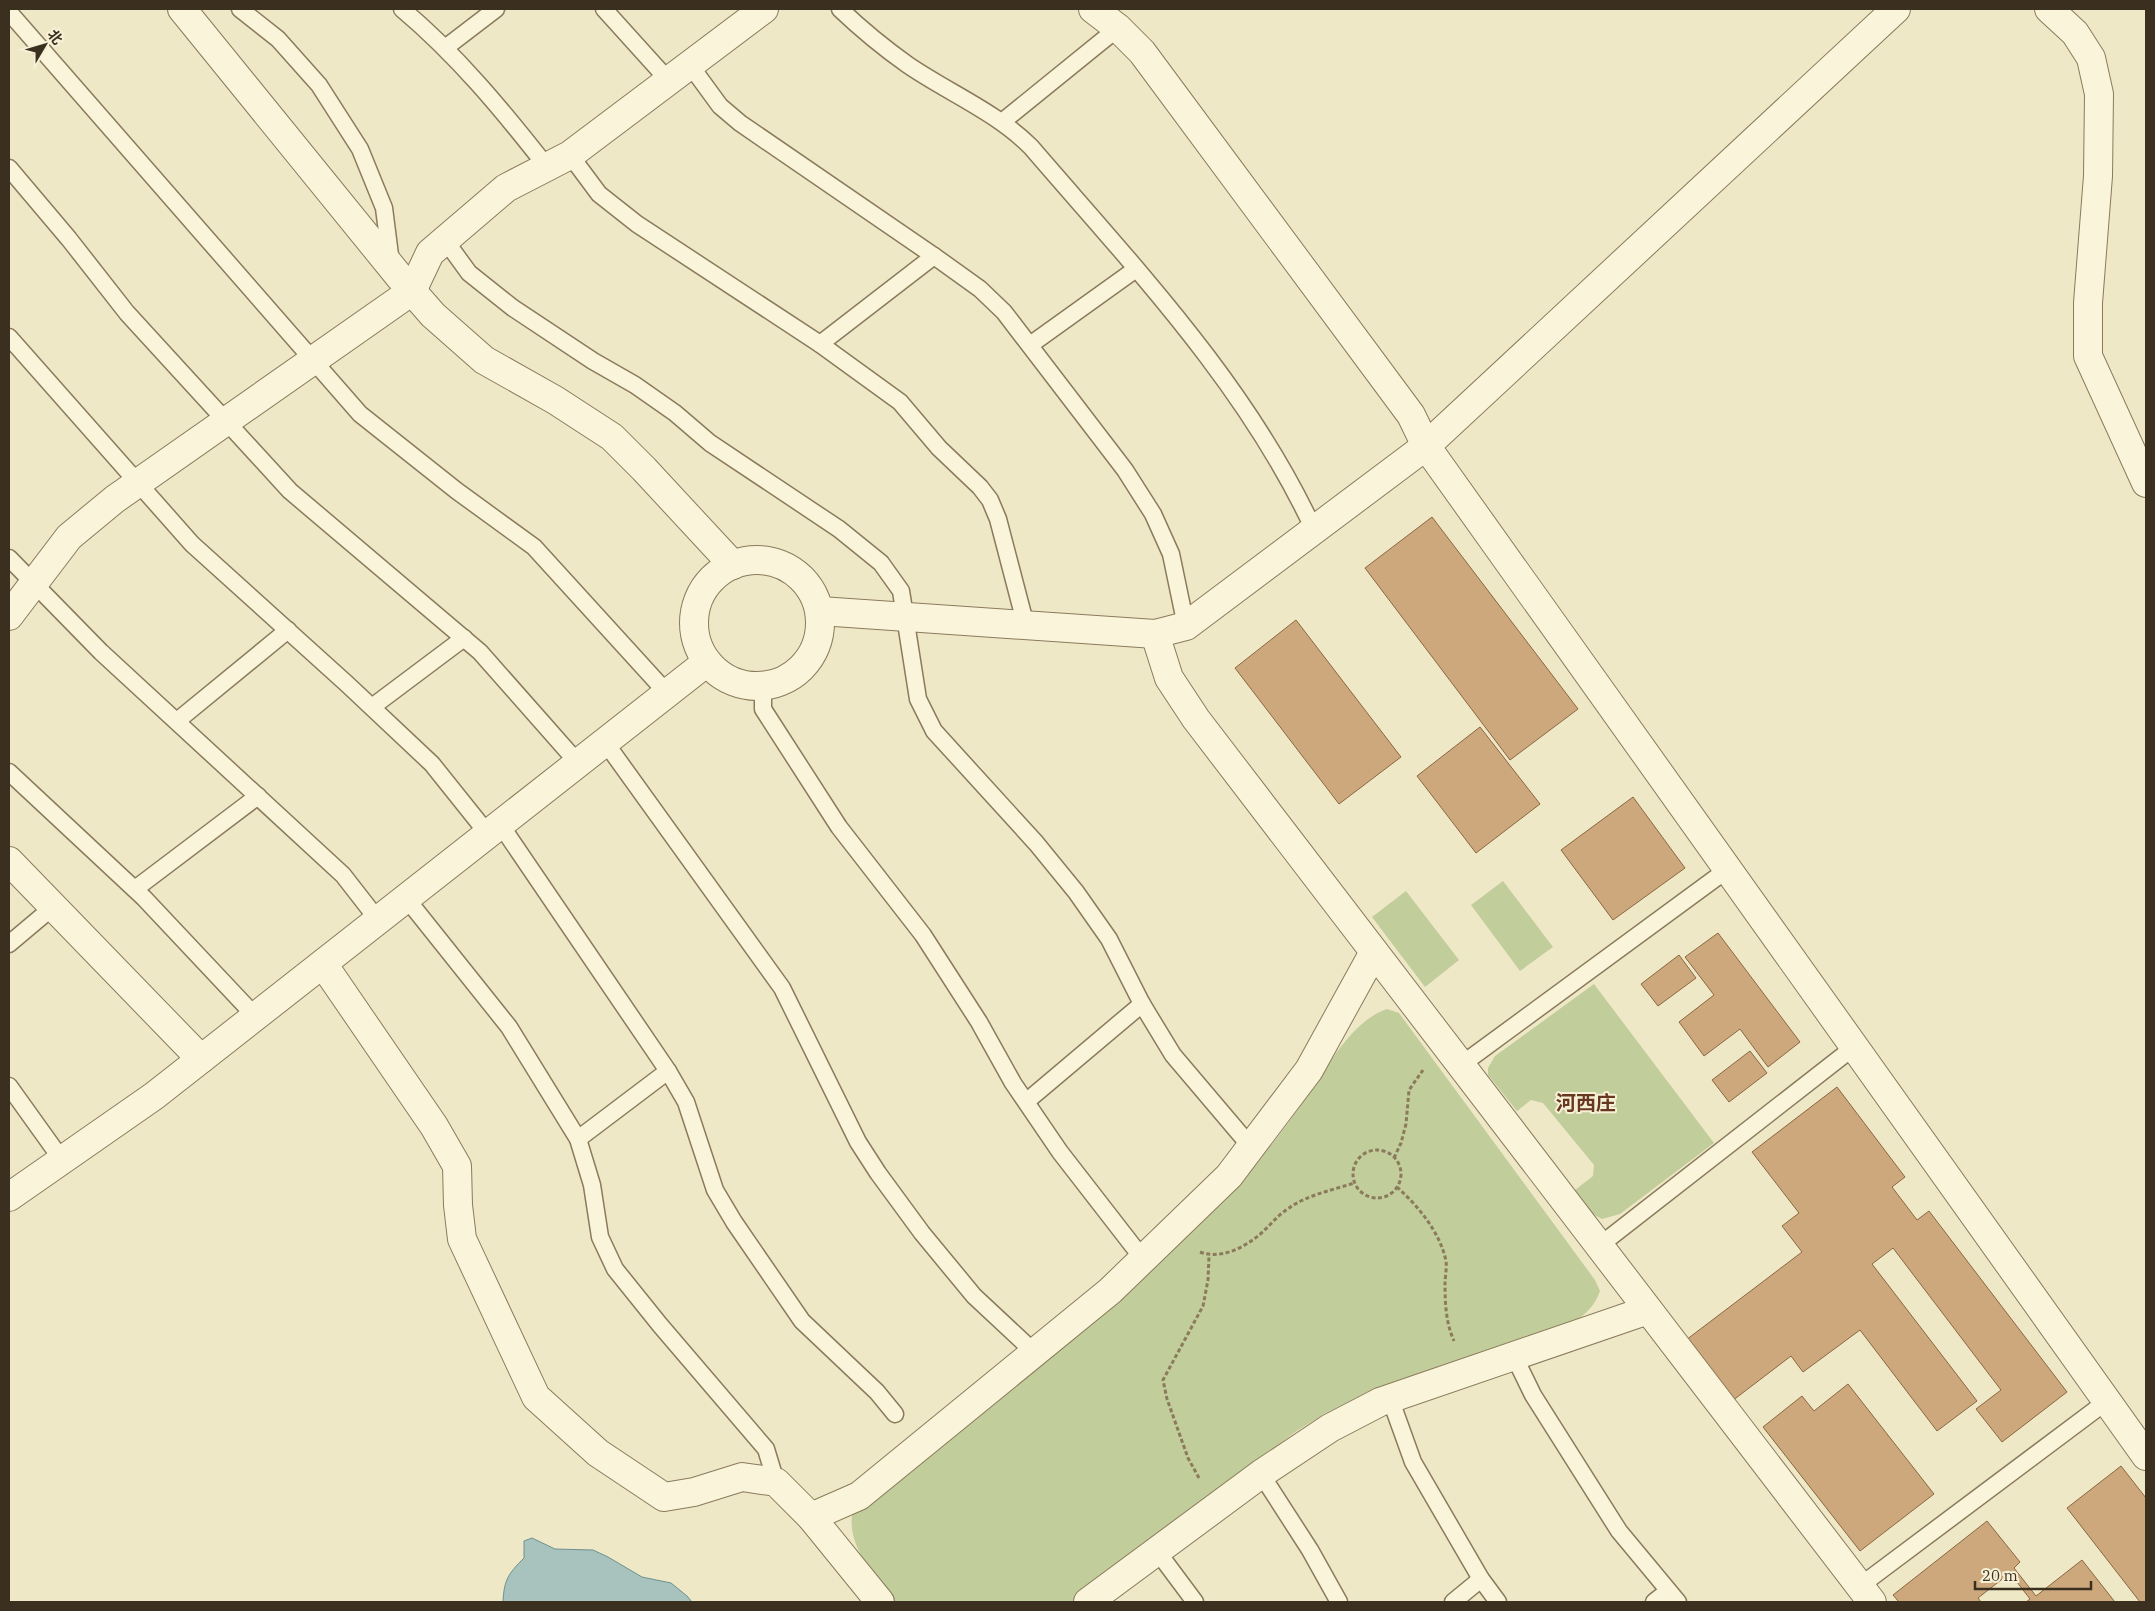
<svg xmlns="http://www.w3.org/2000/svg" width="2155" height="1611" font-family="'IBM Plex Serif','Noto Sans SC',serif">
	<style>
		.green { fill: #c1cd9a }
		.water { fill: #a8c2be; stroke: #6e918d }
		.building { fill: #cda87c; stroke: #8a6741 }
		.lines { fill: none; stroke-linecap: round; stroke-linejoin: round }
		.lane-casing { stroke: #8b7a5c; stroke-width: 19 }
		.street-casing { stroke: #8b7a5c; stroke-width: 30 }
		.path { stroke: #8b7a5c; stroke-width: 3; stroke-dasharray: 4 2.5; stroke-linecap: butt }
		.lane { stroke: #f9f4da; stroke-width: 16 }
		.street { stroke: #f9f4da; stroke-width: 28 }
		.labels { text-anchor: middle; stroke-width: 4; stroke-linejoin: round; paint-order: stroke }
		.quarter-label { font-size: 20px; font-weight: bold; fill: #68371f; stroke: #f6f1d6 }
	</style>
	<rect width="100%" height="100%" fill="#efe8c7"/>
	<g class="green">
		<polygon points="1503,881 1553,947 1520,971 1471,905"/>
		<polygon points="1406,891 1459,960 1425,987 1372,917"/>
		<polygon points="1594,984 1714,1143 1620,1214 1602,1219 1589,1212 1575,1190 1593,1176 1594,1165 1543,1103 1531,1100 1517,1111 1488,1075 1488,1068 1495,1056"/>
		<path d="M1387,1009L1399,1013L1595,1280L1600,1291C1595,1306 1585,1315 1571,1324L1373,1389L1324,1414L1295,1432L1071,1602H896C876,1576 848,1550 852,1515L1257,1164C1271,1145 1286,1127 1299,1108C1323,1076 1348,1022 1387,1009Z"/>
	</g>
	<path class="water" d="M532,1538L555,1549L593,1550L608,1557L642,1577L671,1583L687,1596L692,1602H503C504,1580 508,1574 524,1558V1541Z"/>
	<g class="building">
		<polygon points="1432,517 1578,709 1510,760 1365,568"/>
		<polygon points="1296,620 1401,757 1339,804 1235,668"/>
		<polygon points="1480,727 1540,804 1476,853 1417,776"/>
		<polygon points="1633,797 1685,868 1613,920 1561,850"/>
		<polygon points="1718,933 1800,1042 1768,1067 1740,1029 1704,1056 1679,1022 1714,995 1685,957"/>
		<polygon points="1679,955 1696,978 1658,1006 1641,984"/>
		<polygon points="1750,1051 1767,1073 1729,1102 1712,1080"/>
		<polygon points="1837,1087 1905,1177 1892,1187 1917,1220 1929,1211 2067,1392 2002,1442 1976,1409 2001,1390 1893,1248 1872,1264 1977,1401 1937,1431 1860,1330 1803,1372 1791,1356 1732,1401 1686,1340 1802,1252 1782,1226 1799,1213 1752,1152"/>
		<polygon points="1848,1384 1934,1494 1860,1551 1763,1427 1802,1396 1814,1411"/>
		<polygon points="2121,1466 2146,1498 2146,1602 2140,1602 2067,1508"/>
		<polygon points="1987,1521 2020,1562 2014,1568 2036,1596 2082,1560 2115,1602 2026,1602 2030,1599 2010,1573 1978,1598 1981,1602 1899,1602 1893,1595"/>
	</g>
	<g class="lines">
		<defs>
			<g id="lane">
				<polyline points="240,9 278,39 319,85 360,149 384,208 391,263"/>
				<path d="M402,9C457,55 503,111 547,167"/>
				<polyline points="604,9 669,81"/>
				<path d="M840,9C861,29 884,48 908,65C949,93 996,112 1031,147C1135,268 1247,385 1314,530"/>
				<polyline points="9,12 360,414 457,491 534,547 667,693"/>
				<polyline points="445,48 496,9"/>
				<polyline points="690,65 720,106 740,123 934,256 980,289 1004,312 1125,470 1153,514 1171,554 1186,626"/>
				<polyline points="1002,122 1118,28"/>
				<polyline points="570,155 599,194 637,224 820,344 900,402 939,448 980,487 990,500 998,519 1026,626"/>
				<polyline points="9,168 69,239 127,313 290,491 480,652 578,763"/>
				<polyline points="445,240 469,273 513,308 593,361 635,385 675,413 710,443 839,529 881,563 901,591 918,699 934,731 1036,843 1076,892 1109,939 1142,1004 1173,1055 1251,1147"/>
				<polyline points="9,337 192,544 347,684 432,764 488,834"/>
				<polyline points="820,344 934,256"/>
				<polyline points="1030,345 1136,269"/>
				<polyline points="9,558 101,652 343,875 378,920"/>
				<polyline points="763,687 763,709 839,827 923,935 979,1022 1013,1083 1060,1152 1143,1259"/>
				<polyline points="372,707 464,638"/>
				<polyline points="177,721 288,630"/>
				<polyline points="605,742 782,988 858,1142 878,1173 922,1233 974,1296 1035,1353"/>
				<polyline points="9,772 144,898 256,1017"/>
				<polyline points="500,824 668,1071 686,1102 715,1190 734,1222 802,1321 877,1392 895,1414"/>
				<polyline points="135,889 258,796"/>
				<polyline points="406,898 509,1027 578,1139 592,1185 600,1237 615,1269 660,1325 766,1449 776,1482"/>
				<polyline points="9,944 53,907"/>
				<polyline points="1461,1065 1728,869"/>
				<polyline points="9,1086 62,1160"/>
				<polyline points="1027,1101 1142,1004"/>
				<polyline points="578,1139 668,1071"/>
				<polyline points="1599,1246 1854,1047"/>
				<polyline points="1514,1356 1533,1395 1619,1531 1678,1602"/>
				<polyline points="1390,1398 1413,1462 1481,1579 1498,1602"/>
				<polyline points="1261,1474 1310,1550 1339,1602"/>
				<polyline points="1157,1551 1195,1602"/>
				<polyline points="1860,1586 2107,1401"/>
				<polyline points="1453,1602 1481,1579"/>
				<polyline points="1654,1602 1668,1591"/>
			</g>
			<g id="street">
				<polyline points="182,9 398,275 433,315 484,360 555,400 612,437 644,469 733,565"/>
				<polyline points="1093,9 1118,28 1142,52 1411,415 1426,446 2146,1456"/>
				<polyline points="2049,9 2075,33 2091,58 2099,94 2098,176 2088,303 2088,356 2146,483"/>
				<circle cx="757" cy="623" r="63"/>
				<polyline points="820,611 1155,634 1186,626 1426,446 1896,9"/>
				<polyline points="9,616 69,537 115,499 412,291 430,253 506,188 570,155 764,9"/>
				<polyline points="1155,634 1169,678 1196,719 1872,1602"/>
				<polyline points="9,861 201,1059"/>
				<polyline points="323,964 434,1126 457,1166 458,1205 462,1239 536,1397 598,1453 664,1497 694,1492 742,1477 776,1482 811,1517 880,1602"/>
				<polyline points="9,1197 154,1096 707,662"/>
				<polyline points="811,1517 859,1496 1110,1291 1229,1176 1309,1070 1374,952"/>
				<polyline points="1088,1602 1261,1474 1330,1428 1380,1402 1648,1310"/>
			</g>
		</defs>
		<use href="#lane" class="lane-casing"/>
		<use href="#street" class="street-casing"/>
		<g class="path">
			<circle cx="1377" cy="1174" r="24"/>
			<polyline points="1394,1158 1401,1143 1406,1124 1409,1090 1423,1070"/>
			<path d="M1397,1187C1418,1206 1440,1232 1446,1261C1447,1268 1445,1277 1445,1284C1445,1304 1446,1323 1454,1341"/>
			<path d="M1200,1252C1218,1259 1239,1250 1254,1239C1267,1230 1276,1216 1289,1208C1307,1195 1333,1190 1354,1183"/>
			<polyline points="1199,1478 1188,1458 1167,1399 1163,1380 1203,1306 1208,1280 1209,1256"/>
		</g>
		<use href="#lane" class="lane"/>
		<use href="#street" class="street"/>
	</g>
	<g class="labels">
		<g class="quarter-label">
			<text x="1586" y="1110">河西庄</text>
		</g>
	</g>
	<rect width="2155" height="1611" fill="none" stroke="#3b3020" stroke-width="20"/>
	<g transform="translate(45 45) rotate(52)" stroke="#f6f1d6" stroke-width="4" paint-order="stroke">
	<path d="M0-4L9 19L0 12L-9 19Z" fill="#3b3020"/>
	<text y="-8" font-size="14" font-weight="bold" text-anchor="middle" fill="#3b3020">北</text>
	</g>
	<path d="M1975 1581v8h116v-8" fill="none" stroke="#3b3020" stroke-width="2.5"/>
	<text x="1982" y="1581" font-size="15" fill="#3b3020" stroke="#f6f1d6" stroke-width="4" paint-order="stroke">20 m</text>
</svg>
